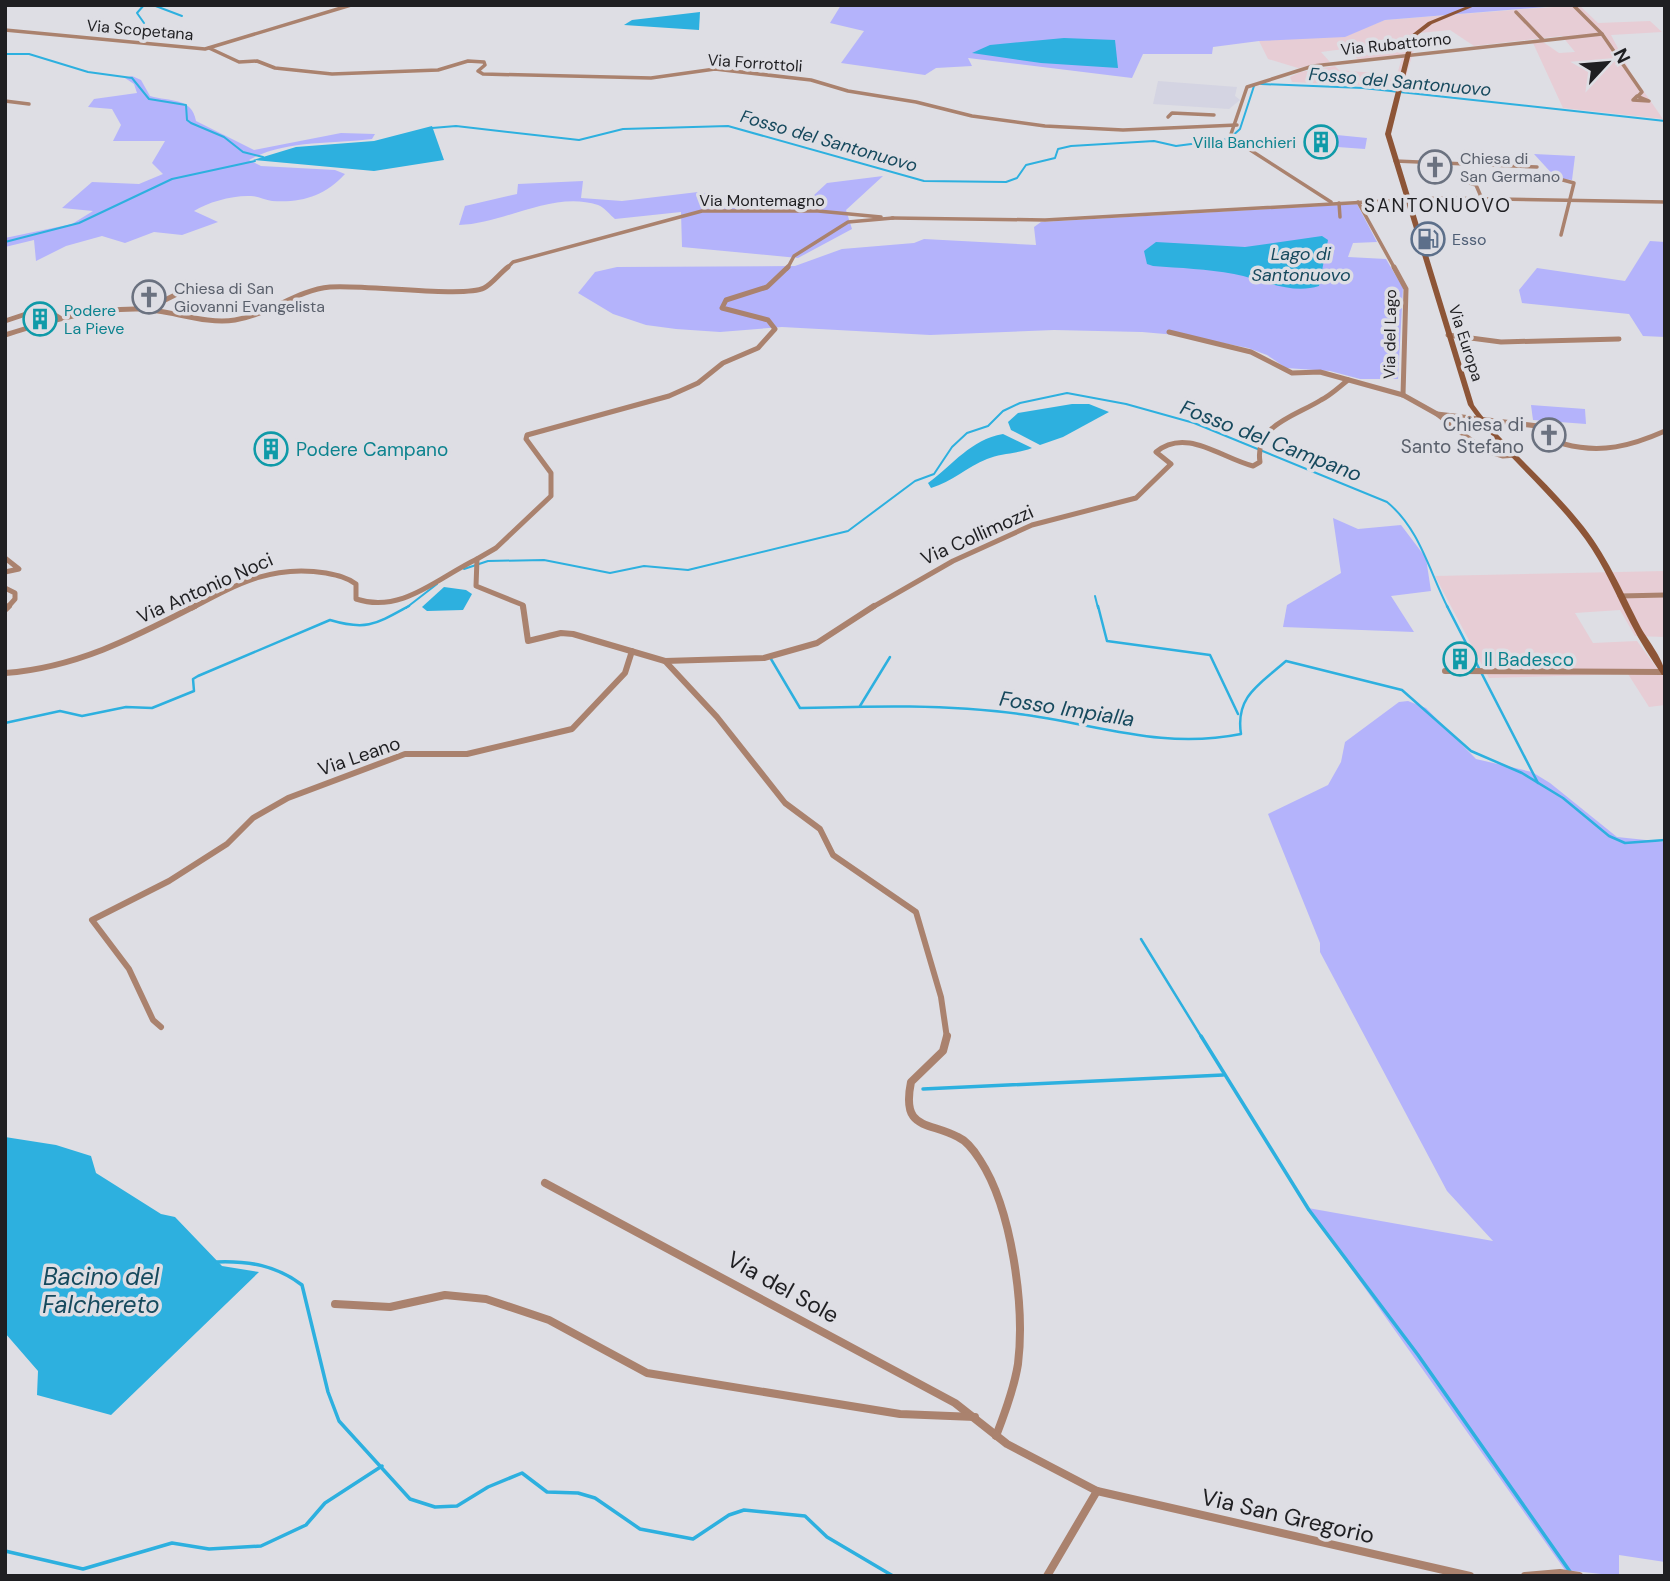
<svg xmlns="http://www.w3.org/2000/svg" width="1670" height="1581" font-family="'DM Sans',sans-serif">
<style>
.built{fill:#d4d4e2}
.industrial{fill:#e7cdd5}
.green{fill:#b4b3fb}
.water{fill:#2db0df}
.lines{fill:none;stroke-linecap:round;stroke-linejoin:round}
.stream-far2{stroke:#2db0df;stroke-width:2}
.stream-far1{stroke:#2db0df;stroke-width:2.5}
.stream{stroke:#2db0df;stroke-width:3.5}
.street-far3{stroke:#aa826e;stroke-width:3.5}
.street-far2{stroke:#aa826e;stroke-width:5}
.street-far1{stroke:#aa826e;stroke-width:6}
.street{stroke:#aa826e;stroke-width:8}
.secondary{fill:#8d5537;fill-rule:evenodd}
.labels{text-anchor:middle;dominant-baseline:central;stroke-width:7;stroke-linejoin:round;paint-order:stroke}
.far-street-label{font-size:16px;fill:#1f1f22;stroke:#dedee4}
.far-culture-label{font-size:16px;fill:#0d838f;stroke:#dedee4;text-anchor:end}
.far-worship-label{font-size:16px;fill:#5b616d;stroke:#dedee4;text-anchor:start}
.far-service-label{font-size:16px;fill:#4e5e75;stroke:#dedee4;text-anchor:start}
.far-water-label{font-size:18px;font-style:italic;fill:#16495d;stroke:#dedee4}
.far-quarter-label{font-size:19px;letter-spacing:2px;fill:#1f1f22;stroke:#dedee4}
.worship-label{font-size:19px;fill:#5b616d;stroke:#dedee4;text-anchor:end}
.culture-label{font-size:19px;fill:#0d838f;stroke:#dedee4;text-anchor:start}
.street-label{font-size:19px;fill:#1f1f22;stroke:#dedee4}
.water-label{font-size:21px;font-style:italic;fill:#16495d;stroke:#dedee4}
.near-street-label{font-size:23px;fill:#1f1f22;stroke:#dedee4}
.near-water-label{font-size:24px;font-style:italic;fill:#16495d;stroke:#dedee4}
</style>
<rect width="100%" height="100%" fill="#dedee4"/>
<!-- built -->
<path class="built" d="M1158,81L1237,87L1235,96L1240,100L1229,109L1153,104Z"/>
<!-- industrial -->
<g class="industrial">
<path d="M1579,5L1598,23L1650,21L1662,32L1611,35L1631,73L1663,119L1563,108L1533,43L1543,42L1559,53L1575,52L1562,36L1474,46L1450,30L1419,33L1404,83L1368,79L1366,86L1292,82L1290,77L1300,72L1335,66L1339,70L1397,75L1402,57L1358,59L1344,49L1321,52L1330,62L1298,68L1268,59L1259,41L1357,31L1385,20Z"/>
<path d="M1665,571V637L1635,636L1620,610L1575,613L1593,643L1637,641L1665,679V705L1649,707L1628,674L1489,678L1435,576Z"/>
</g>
<!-- green -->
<g class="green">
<path d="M841,5H1570L1385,20L1345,37L1259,41L1213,47L1212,54H1143L1132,78L968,58L972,66L936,68L925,75L841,63L864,31L830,23Z"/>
<path d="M132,76L141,80L150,96C170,102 192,97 196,121L254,150L341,133L375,134L372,139C333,144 284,140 249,160L261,166L335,170L345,174C325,196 302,203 272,201C265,200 258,196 251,196C233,195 208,202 194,211L218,222L182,235L154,232L125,243L102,236L66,246L36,261L34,240L5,247V238L72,224L93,211L62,208L92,182L139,184L163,174L152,163L165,141H113L121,125L112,109L88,107L94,99L137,93L134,84L125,78Z"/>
<path d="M1327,134L1367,138L1365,149L1324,146Z"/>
<path d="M1534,154L1575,156L1572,180L1556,178Z"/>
<path d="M883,176L846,210L852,229L798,258L682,247L681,212L615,219C610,215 604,207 598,205C553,190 504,224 459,225L465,206L517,194L518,184L583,181L581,198L622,201L698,192L730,199L750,210L799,209L827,183Z"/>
<path d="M1357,204L1377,242L1353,243L1348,257L1386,259L1403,288L1398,379H1360L1330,371L1286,368L1267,355L1248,348L1188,336L1142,332L1054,330L930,335L782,327L720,332L676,329L646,325L613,314L578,293L595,272L617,267L795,266L842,249L914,243L924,239L1036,245L1034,227L1041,222Z"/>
<path d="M1650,241L1665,242V337L1643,336L1629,314L1522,303L1519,290L1537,268L1625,281Z"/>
<path d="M1531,405L1585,409L1586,424L1533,420Z"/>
<path d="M1333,518L1358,529L1401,525L1426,558L1431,591L1391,596L1414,632L1283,627L1287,605L1341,573Z"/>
<path d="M1408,701L1426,708L1476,759L1532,772L1550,783L1617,837L1665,842V1562L1619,1555V1576L1565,1570L1308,1208L1493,1241L1447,1191L1320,952V943L1268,814L1328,785L1341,762L1345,742L1399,702Z"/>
</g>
<!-- water -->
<g class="water">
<path d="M700,12L699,30L624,25L632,20Z"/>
<path d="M1064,38L1115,40L1118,68L1041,63L972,53L990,45Z"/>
<path d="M432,126L444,160L374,171L253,160L296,147L374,141Z"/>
<path d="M1322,236L1328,240L1319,286C1291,295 1261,279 1234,274C1207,269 1180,268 1153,266L1147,264L1144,251L1156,242L1245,247Z"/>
<path d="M1072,404H1089L1109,412L1063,437L1040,445L1011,430L1008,422L1018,413Z"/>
<path d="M1003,434L1032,448C1017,454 1001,453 987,459C967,467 952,482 931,488L928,483C954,464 970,440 1003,434Z"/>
<path d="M444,587L466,590L472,594L463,610L427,611L422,607Z"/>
<path d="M5,1137L56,1145L91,1156L96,1173L161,1214L175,1217L222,1266L259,1272L111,1415L37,1395L38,1371L5,1333Z"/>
</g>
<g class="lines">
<!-- stream-far2 -->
<g class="stream-far2">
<path d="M144,5L137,13L144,23"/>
<path d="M153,5L182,16"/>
<path d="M5,54H29L88,72L132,78L149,99L186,105L187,120L191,123L224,137L243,152L263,157"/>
<path d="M1261,84L1363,88L1665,121"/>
<path d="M432,128L456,126L579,140L623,129L728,126L924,181L1006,182L1017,178L1026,165L1055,158L1058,149L1071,146L1154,141L1176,146L1229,139L1240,129L1254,86"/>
<path d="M5,242L79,223L172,179L255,161"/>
<path d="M464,569L488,561L544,560L610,573L644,566L688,570L848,531L915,481L934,474L952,447L967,433L988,426L1003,411L1020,403L1067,393L1126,404L1194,423L1387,502C1420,529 1429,571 1448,608"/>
<path d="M1095,596L1098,608"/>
<path d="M406,608L437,584"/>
</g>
<!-- stream-far1 -->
<g class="stream-far1">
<path d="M1098,606L1107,641L1210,655L1238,714"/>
<path d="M1447,606L1538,783"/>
<path d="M771,659L800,708C873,706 947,704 1019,714C1097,724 1161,750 1241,734C1235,696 1260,684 1286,661L1402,690L1471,751L1522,773L1563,798L1609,836L1625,843L1665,840"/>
<path d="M860,706L890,657"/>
<path d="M5,723L60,711L82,716L126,707L152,708L194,691L193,679L198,676L330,620C367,631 376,624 409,606"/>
<path d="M1141,939L1202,1038"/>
</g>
<!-- stream -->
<g class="stream">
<path d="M1201,1036L1309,1210L1418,1355L1571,1573"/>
<path d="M923,1089L1223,1075"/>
<path d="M217,1262C249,1261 276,1265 302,1285L328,1392L339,1421L410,1499L435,1507L457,1506L488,1487L522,1473L547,1492L578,1493L595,1498L640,1529L693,1539L729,1515L744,1510L805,1516L827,1537L893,1576"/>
<path d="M5,1551L83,1569L172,1543L209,1549L261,1546L306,1525L325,1503L382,1466"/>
</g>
<!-- street-far3 -->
<g class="street-far3">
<path d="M1573,5L1602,34L1642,92L1638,96"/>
<path d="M1516,12L1543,40"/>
<path d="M5,30L205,49L351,5"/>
<path d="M209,48L239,62L257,61L275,68L332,74L438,70L468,61L484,62L485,65L478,71L483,74L651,78L715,69L811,80L848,91L916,102L972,116L1045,126L1123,130L1237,125"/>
<path d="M1637,96L1649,101L1633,100Z"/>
<path d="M5,101L29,104"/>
<path d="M1168,117L1172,113L1214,115"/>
<path d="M1395,161L1537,167"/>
<path d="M1548,176L1574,183L1561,235"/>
<path d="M1470,183L1476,185L1482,199"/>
<path d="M1331,202L1230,137L1247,87L1313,66L1602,34"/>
<path d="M1358,202L1395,269"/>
<path d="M1339,203L1340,217"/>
<path d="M892,218L1045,220L1439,198L1665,202"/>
<path d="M506,269L513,262L702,211H818L881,217"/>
<path d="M787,269L794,256L848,222L893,218"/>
</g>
<!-- street-far2 -->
<g class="street-far2">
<path d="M1394,267L1406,289L1403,395"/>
<path d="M143,306L157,304L175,295"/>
<path d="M5,321L44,308L60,318"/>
<path d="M1169,332L1251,352L1292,373L1320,372L1403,395L1437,414L1484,450L1503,456L1516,455"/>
<path d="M5,335C49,321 94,308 140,309C171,310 205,325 235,320C269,315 296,290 330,287C362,284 464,298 484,288C492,284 500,273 508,267"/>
<path d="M1448,335L1501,342L1619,339"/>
<path d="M1437,414L1546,427L1557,431L1564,444C1601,454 1631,446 1665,431"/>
<path d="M5,558L19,569L5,572"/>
<path d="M5,588L15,593V599L7,608"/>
<path d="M1620,596L1665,595"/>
<path d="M192,608C237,584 273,564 326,573C336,575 347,577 356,584V599C402,614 437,578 477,559"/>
<path d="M523,608V605L476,586L477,559L496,548L551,496V473L526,439L527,435L669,396L698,383L723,363L758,348L775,329L768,320L722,308L726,300L767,287L788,267"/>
<path d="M871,608L953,561L1032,525L1136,498L1171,464L1156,452C1186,427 1221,458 1253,466L1260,462C1254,425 1296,416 1321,400C1331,395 1339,387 1348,380"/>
</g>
<!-- street-far1 -->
<g class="street-far1">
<path d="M523,606L528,641L561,633L573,634L665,661L717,717L785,803L820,829L833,855L916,912L941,997L947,1038"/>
<path d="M5,610L9,606"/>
<path d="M665,661L764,658L817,643L874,606"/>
<path d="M1445,671L1664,672"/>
<path d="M5,673C75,668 133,638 195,606"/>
<path d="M161,1027L153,1020L129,969L92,920L169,881L227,844L253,818L288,798L405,754H467L572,729L625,673L632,651"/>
</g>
<!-- street -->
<g class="street">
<path d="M947,1036L943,1051L911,1082C901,1131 928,1121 958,1137C967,1141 975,1152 980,1160C1012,1209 1025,1307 1018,1364C1014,1389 1005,1413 996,1436"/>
<path d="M545,1183L955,1403L1007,1444L1097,1491L1470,1576"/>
<path d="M335,1304L390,1307L445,1295L486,1299L549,1320L647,1373L900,1414L975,1417"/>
<path d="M1047,1576L1097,1491"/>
<path d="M1525,1576L1560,1573L1579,1576"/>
</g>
<!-- secondary -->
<path class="secondary" d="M1470,5H1477L1432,24L1415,37L1391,134L1474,405C1505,448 1546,480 1579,521C1606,553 1622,591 1641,628C1649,642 1665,661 1665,675H1662C1651,658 1640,642 1631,624C1616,595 1604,565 1585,539C1550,491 1502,454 1468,405L1385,134L1410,36L1428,22Z"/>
</g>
<!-- icons -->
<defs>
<symbol id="building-ring" viewBox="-11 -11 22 22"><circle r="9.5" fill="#dedee4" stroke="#0f9aa8" stroke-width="1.5"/><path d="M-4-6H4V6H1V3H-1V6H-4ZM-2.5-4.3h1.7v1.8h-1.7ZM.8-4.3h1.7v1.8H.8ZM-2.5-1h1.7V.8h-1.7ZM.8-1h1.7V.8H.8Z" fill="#0f9aa8"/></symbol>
<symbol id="church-ring" viewBox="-11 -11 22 22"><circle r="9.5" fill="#dedee4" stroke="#6b7280" stroke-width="1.5"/><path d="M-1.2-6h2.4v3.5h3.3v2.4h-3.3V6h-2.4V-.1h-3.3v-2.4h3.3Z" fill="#6b7280"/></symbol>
<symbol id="fuel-ring" viewBox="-11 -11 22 22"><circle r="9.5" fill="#dedee4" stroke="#5c6f8a" stroke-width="1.5"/><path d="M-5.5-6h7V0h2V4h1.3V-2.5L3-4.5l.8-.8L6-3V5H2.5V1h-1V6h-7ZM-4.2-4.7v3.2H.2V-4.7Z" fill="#5c6f8a"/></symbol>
</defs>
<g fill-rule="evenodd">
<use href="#building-ring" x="1302" y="123" width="38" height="38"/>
<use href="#church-ring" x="1416" y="148" width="38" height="38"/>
<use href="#fuel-ring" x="1409" y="220" width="38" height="38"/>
<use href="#church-ring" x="130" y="278" width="38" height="38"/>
<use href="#building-ring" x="21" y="300" width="38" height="38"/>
<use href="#church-ring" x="1530" y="416" width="38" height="38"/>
<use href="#building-ring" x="252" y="430" width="38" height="38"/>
<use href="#building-ring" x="1441" y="640" width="38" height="38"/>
</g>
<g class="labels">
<!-- far-street labels -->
<g class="far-street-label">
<text transform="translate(140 30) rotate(5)">Via Scopetana</text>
<text transform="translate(1396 44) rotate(-6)">Via Rubattorno</text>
<text transform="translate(755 63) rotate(4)">Via Forrottoli</text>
<text x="762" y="200">Via Montemagno</text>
<text transform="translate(1390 334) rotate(-89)">Via del Lago</text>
<text transform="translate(1466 343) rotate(72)">Via Europa</text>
</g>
<!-- far-culture labels -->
<g class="far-culture-label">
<text x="1296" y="142">Villa Banchieri</text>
<text x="64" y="310" text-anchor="start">Podere<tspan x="64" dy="18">La Pieve</tspan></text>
</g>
<!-- far-worship labels -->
<g class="far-worship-label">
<text x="1460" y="158">Chiesa di<tspan x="1460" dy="18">San Germano</tspan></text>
<text x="174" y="288">Chiesa di San<tspan x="174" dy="18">Giovanni Evangelista</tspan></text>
</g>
<!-- far-service labels -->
<g class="far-service-label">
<text x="1452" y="239">Esso</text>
</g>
<!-- far-water labels -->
<g class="far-water-label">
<text transform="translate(1400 82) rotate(5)">Fosso del Santonuovo</text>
<text transform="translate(829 141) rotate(16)">Fosso del Santonuovo</text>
<text x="1301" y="254">Lago di<tspan x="1301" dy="21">Santonuovo</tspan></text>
</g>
<!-- far-quarter labels -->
<g class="far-quarter-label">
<text x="1438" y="205">SANTONUOVO</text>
</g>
<!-- worship labels -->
<g class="worship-label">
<text x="1524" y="424">Chiesa di<tspan x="1524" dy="22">Santo Stefano</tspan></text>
</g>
<!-- culture labels -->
<g class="culture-label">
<text x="296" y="449">Podere Campano</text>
<text x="1484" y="659">Il Badesco</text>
</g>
<!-- street labels -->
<g class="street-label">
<text transform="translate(977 535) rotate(-24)">Via Collimozzi</text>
<text transform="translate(205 588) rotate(-24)">Via Antonio Noci</text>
<text transform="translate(359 756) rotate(-19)">Via Leano</text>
</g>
<!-- water labels -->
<g class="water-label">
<text transform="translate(1271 441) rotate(21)">Fosso del Campano</text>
<text transform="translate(1067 709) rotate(9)">Fosso Impialla</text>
</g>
<!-- near-street labels -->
<g class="near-street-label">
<text transform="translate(783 1287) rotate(29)">Via del Sole</text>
<text transform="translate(1288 1516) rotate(13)">Via San Gregorio</text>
</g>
<!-- near-water labels -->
<g class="near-water-label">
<text x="101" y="1276">Bacino del<tspan x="101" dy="28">Falchereto</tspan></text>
</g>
</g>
<!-- border -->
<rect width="1670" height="1581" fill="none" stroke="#1f1f22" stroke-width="14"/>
<!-- north arrow -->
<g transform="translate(1607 63) rotate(64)" stroke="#dedee4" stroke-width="5" paint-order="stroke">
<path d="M0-5L12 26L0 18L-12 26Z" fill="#1f1f22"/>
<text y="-10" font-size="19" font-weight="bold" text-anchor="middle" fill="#1f1f22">N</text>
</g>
</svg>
